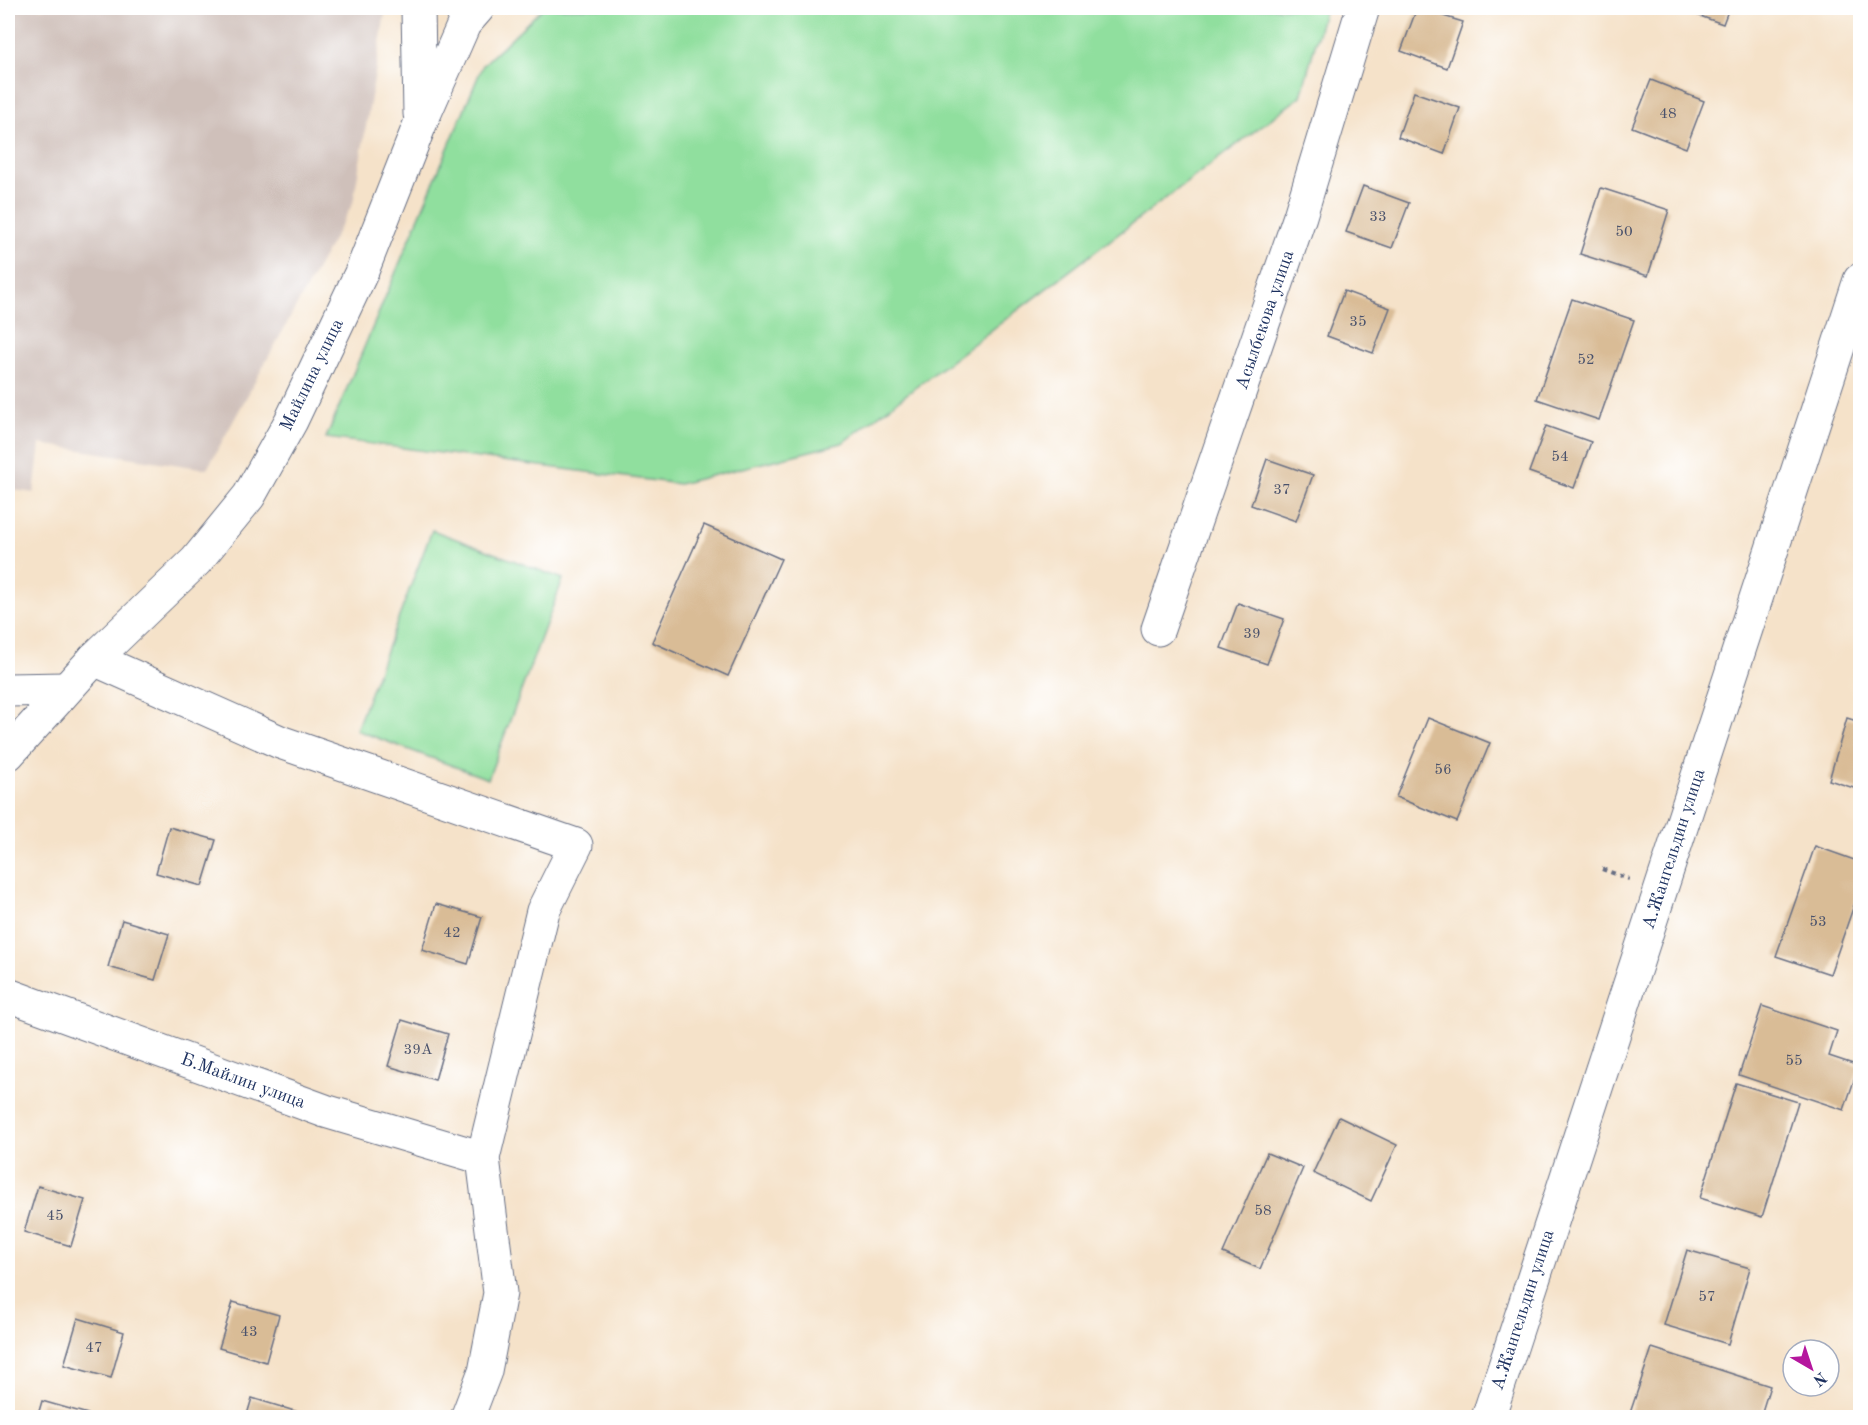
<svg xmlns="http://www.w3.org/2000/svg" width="1868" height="1425" font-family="'Old Standard TT',serif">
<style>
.industrial{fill:#cfc0ba}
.green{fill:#90df9e;stroke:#56877e;stroke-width:1.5}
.building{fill:#d9bc96}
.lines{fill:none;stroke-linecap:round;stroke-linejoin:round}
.minor-casing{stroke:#676e83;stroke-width:35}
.path{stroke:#676e83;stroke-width:4;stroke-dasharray:4.5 4.5;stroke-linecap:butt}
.minor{stroke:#fff;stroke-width:33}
.labels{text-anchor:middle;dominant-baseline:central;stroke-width:4.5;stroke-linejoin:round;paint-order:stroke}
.number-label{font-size:15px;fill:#4a526c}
.street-label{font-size:18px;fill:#1b2f5e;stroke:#fff}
</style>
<rect width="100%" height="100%" fill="#fff"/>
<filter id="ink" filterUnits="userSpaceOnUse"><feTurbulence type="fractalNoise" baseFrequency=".0167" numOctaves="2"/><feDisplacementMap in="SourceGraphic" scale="12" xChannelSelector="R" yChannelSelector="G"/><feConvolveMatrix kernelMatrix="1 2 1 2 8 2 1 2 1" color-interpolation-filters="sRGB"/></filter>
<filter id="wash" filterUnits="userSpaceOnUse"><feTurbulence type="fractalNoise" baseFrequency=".008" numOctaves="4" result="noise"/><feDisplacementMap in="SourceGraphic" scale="24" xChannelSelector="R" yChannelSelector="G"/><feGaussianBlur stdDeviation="1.35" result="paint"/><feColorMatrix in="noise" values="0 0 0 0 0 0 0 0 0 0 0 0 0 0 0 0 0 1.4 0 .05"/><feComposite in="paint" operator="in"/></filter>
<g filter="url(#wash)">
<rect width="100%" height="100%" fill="#f5e2c9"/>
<!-- industrial -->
<path class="industrial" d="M8,8H386L353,203L207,469L40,444L34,493L8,489Z"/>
<!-- green -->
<g class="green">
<path d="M543,8H1325L1301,96L842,443L679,484L326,438L483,65Z"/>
<path d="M432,530L563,579L488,779L356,730Z"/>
</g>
<g id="blocks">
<!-- building -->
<g class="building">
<path d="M1417,8L1463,22L1447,68L1401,51Z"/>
<path d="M1677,8H1729L1723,24Z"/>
<path d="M1651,80L1704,101L1686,148L1632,127Z"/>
<path d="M1414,92L1460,108L1444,154L1398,137Z"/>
<path d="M1363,186L1409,203L1392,248L1346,232Z"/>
<path d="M1601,188L1669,210L1648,276L1580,254Z"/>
<path d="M1344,291L1390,308L1373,353L1327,336Z"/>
<path d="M1572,299L1634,320L1599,420L1537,399Z"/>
<path d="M1546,426L1591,442L1574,488L1529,472Z"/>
<path d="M1267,459L1313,475L1296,521L1251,505Z"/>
<path d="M704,525L781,559L728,676L652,642Z"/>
<path d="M1238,603L1284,619L1267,664L1221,648Z"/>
<path d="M1428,718L1490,743L1457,822L1396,797Z"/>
<path d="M1847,718L1860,722V790L1829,780Z"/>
<path d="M169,827L216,840L202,886L156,873Z"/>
<path d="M1815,846L1860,862V888L1830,974L1776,956Z"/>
<path d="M436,904L482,917L468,964L422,950Z"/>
<path d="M122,920L169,934L155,980L108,967Z"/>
<path d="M1762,1006L1837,1031L1829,1056L1859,1066L1844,1110L1739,1075Z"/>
<path d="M402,1020L448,1034L435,1080L388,1066Z"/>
<path d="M1736,1083L1798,1102L1762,1217L1700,1198Z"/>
<path d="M1339,1117L1397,1145L1371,1201L1313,1173Z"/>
<path d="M1267,1153L1303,1168L1260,1269L1223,1253Z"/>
<path d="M38,1186L85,1200L71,1246L24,1232Z"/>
<path d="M1687,1250L1750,1268L1728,1344L1664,1325Z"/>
<path d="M233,1302L279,1315L266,1362L219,1348Z"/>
<path d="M78,1318L124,1332L111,1378L64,1365Z"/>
<path d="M1652,1348L1770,1386L1760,1418L1629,1416Z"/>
<path d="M252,1398L298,1412L296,1418H246Z"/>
<path d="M42,1401L88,1414L87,1418H37Z"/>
</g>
</g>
</g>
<g filter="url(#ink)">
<use href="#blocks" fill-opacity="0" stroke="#676e83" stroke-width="1.5"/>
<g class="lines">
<defs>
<g id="minor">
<path d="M418,8L420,114"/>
<path d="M1158,629L1300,216L1363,8"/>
<path d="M94,659L280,742L576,845L543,911L483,1158L500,1293L485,1371L467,1418"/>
<path d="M8,690L66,689"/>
<path d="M8,754L94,659L196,561L249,496L291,421L362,271L420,124L464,24L478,8"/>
<path d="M8,995L325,1111L483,1158"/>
<path d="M1488,1418L1860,280"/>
</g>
</defs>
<!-- minor casing -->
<use href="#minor" class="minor-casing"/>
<!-- path -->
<path class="path" d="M1602,869L1629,879"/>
<!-- minor -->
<use href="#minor" class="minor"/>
</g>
</g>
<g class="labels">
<!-- number labels -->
<g class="number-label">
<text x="1668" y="114">48</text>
<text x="1378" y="217">33</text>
<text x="1624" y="232">50</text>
<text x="1358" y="322">35</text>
<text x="1586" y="360">52</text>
<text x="1560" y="457">54</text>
<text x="1282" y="490">37</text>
<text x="1252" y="634">39</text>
<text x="1443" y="770">56</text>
<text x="1818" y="922">53</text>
<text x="452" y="933">42</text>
<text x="418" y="1050">39А</text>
<text x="1794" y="1061">55</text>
<text x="1263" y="1211">58</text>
<text x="55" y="1216">45</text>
<text x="1707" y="1297">57</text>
<text x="249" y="1332">43</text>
<text x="94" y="1348">47</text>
</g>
<!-- street labels -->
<g class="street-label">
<text transform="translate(1265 320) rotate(-71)">Асылбекова улица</text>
<text transform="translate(312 375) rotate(-64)">Майлина улица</text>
<text transform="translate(1674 849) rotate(-72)">А.Жангельдин улица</text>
<text transform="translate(243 1081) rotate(20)">Б.Майлин улица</text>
<text transform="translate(1523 1310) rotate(-72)">А.Жангельдин улица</text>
</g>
</g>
<!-- margin -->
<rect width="1868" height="1425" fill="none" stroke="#fff" stroke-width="30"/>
<!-- north arrow -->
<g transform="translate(1811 1368) rotate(141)"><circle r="28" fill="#ffffff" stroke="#a4acbf" stroke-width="1.5"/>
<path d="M0-4.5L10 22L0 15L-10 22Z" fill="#b5179e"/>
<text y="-9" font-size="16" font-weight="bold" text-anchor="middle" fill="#1b2f5e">N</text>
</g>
</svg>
